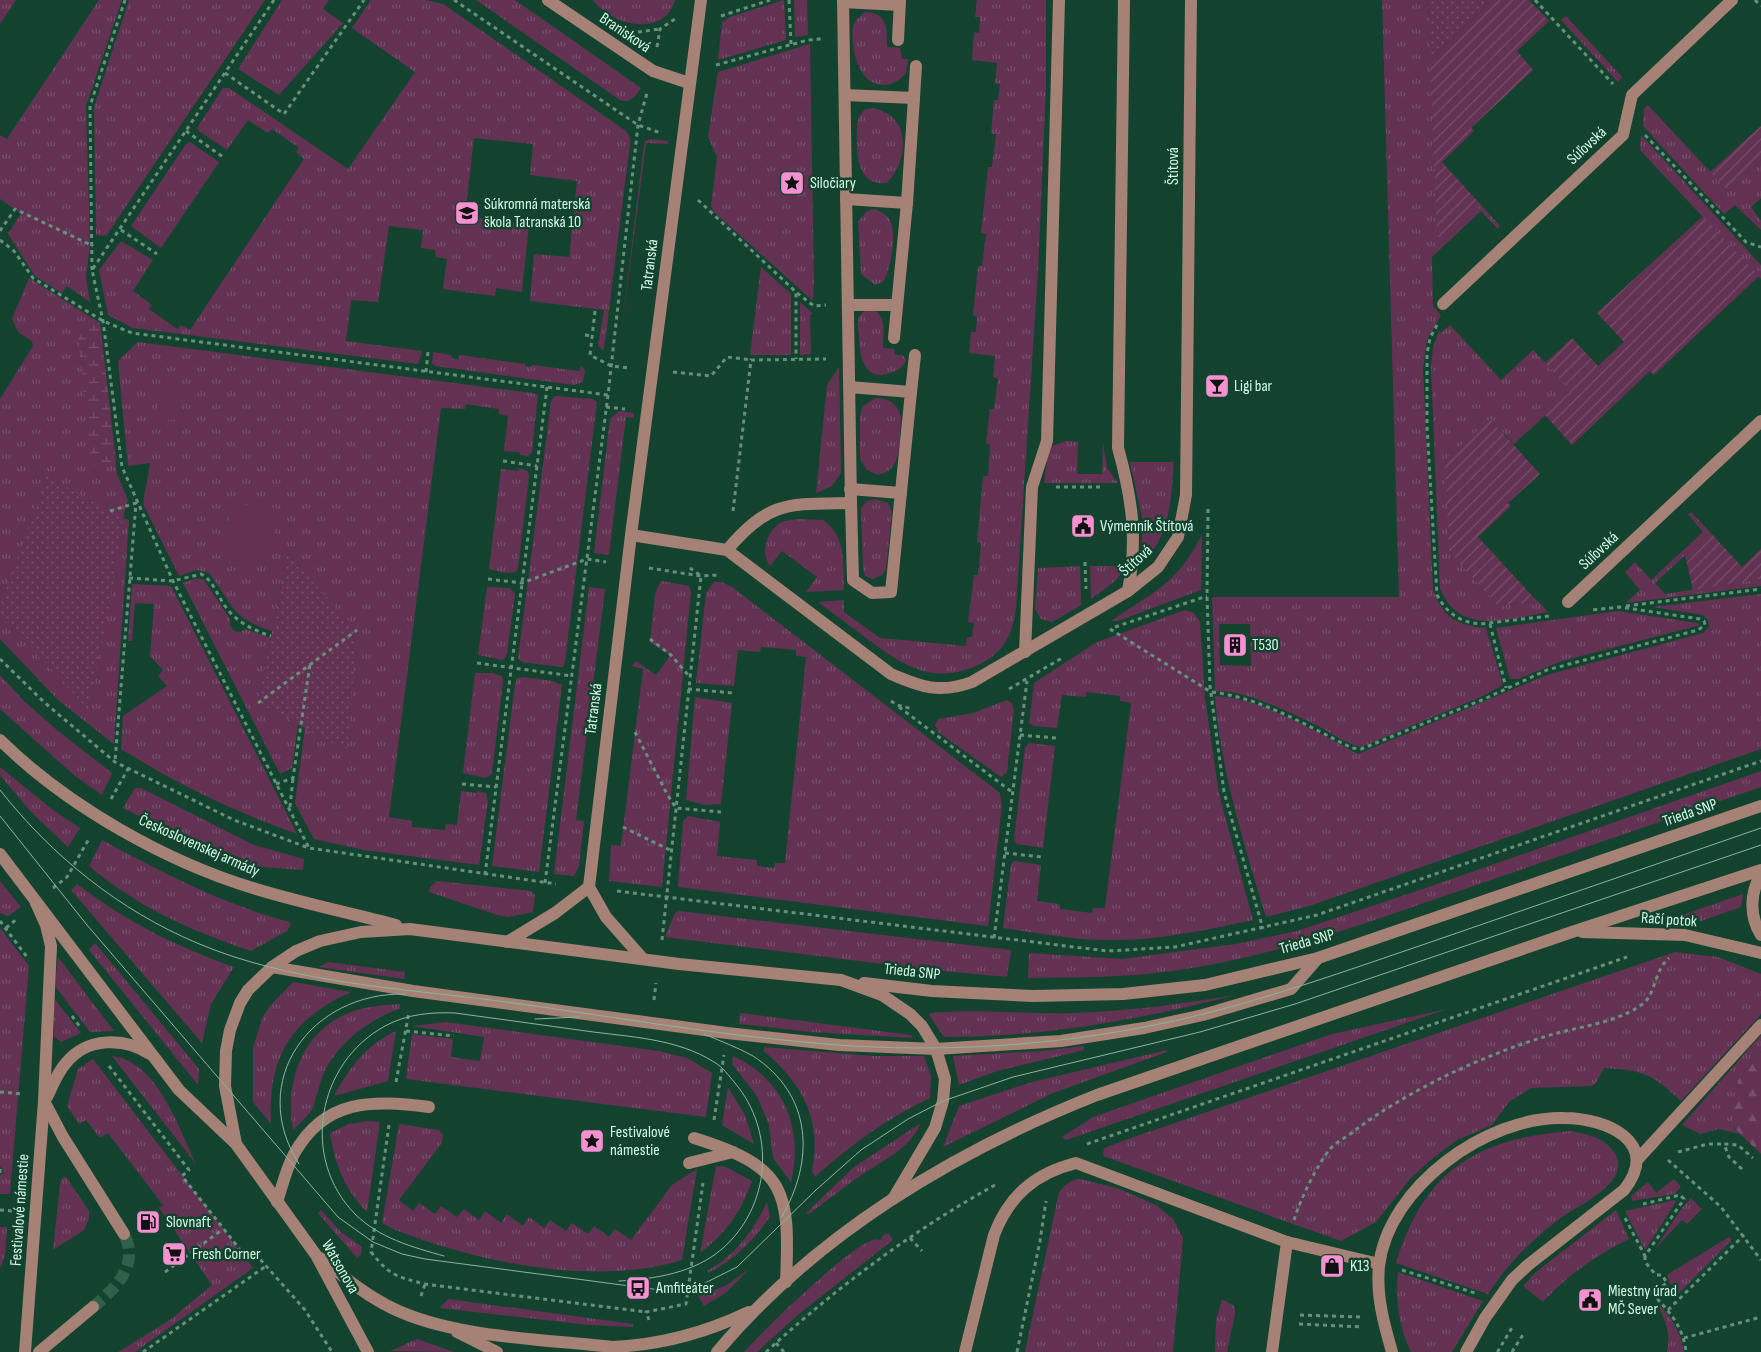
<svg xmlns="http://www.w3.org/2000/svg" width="1761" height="1352" font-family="'Sofia Sans Condensed',sans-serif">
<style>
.grass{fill:url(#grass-tufts);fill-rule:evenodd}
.forest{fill:url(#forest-firs)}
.wetland{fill:url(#wetland-marsh)}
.park{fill:url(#park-dots)}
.garden{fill:url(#garden-furrows)}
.pitch{fill:#633152}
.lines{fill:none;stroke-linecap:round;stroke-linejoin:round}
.minor-tunnel{stroke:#305f4a;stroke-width:12;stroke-dasharray:12 6;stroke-linecap:butt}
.path{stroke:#64917c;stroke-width:3;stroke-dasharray:4 4;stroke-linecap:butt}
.minor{stroke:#a58275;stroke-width:12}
.tram{stroke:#88b59f;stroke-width:1}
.labels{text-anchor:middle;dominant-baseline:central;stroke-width:5;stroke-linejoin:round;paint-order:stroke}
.street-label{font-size:16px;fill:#d1fbe5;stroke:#13432f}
.poi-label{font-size:16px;fill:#d1fbe5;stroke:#13432f;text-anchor:start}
</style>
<defs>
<pattern id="grass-tufts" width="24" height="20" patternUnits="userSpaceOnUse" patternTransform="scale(1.25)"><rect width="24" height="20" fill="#633152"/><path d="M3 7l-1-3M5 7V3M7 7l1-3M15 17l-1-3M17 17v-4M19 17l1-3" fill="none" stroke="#78506b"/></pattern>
<pattern id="forest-firs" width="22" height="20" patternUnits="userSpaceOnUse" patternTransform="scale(1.25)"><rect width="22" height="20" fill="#633152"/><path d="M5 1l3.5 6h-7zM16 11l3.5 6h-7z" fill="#78506b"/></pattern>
<pattern id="wetland-marsh" width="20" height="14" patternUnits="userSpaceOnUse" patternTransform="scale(1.25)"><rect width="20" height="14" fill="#633152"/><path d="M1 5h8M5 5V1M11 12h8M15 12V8" fill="none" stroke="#78506b"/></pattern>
<pattern id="park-dots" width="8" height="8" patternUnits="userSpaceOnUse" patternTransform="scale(1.25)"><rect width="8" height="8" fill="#633152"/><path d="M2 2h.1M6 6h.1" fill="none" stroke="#78506b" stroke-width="1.8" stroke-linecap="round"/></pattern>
<pattern id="garden-furrows" width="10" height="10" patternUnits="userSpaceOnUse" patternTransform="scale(1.25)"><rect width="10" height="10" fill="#633152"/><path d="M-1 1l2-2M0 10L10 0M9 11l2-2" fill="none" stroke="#78506b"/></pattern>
</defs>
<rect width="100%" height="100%" fill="#13432f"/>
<!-- grass -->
<g class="grass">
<path d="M0,0H16L0,24Z"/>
<path d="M99,0H122L86,106L90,246L86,277L90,302L67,286L62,293L35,276L8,234L21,213L0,199V135L7,139Z"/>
<path d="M129,0H265L106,236L96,235L94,107Z"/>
<path d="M282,0H329L323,9L343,23L279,95L238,69Z"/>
<path d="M371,0H426L443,4L626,131L630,138V144L604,349L602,350L598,345L604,310L530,301L534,254L569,257L577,181L530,175L533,144L474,138L465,216L529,224L522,292L496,288L495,296L443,289L447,259L436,257L435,250L421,248L423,230L389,226L378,302L351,300L346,341L422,351L418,364L133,328L108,315L99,270L121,241L153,260L133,291L152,305L149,309L177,329L181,325L190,330L304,159L296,152L299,148L272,129L268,133L248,120L227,150L199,131L197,128L199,125L223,88H229L348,169L415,72L352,28Z"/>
<path d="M476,0H515L641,88C635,96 631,104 620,100Z"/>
<path d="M593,0H675C665,38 611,26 593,0Z"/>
<path d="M784,0L786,40L718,60L722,22L730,17Z"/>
<path d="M794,0H807L808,35L795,37Z"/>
<path d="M977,0H1046V87L1038,272L1016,607C1013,633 1005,651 982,663C936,686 907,668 870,641C853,628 835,615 818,602L844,600V612L880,638L966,646L967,637H972L974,623L968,622L974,575H978L981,543L977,542L983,476H988L990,445L986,443L990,409H994L998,378L993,377L995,356L969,353L971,332H976L977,317L973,315L978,266H982L986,234L981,233L988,167H992L996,134H991L994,100H998L1000,84L995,83L997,63L972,60L974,32L979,33L980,17H975Z"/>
<path d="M1382,0H1428L1433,114L1443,241L1481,205L1500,226L1498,229L1481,211L1432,257L1433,306L1441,315L1427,340L1423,368L1433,590C1443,618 1457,625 1486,628L1503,685L1481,697L1361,747C1344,743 1332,733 1316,725C1286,711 1249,691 1215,691L1212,597H1399ZM1219,624H1250L1251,666L1220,665Z"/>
<path d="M865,12C888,13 887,28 887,47L900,48L902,59H908L906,73C902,78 896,82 890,84C860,92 850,49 853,27C854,21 860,16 865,12Z"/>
<path d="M1566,16L1622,77L1618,82L1561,20Z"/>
<path d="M810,44L814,280L813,301L713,211L711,206L717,157L708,137L718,72Z"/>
<path d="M1648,105L1728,191L1761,160V198L1751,207L1761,221V230L1735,205L1724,214L1643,126L1644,108Z"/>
<path d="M872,108C911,114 910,160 887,183C859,186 857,159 857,139C857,127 856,118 864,110Z"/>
<path d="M1641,135L1761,265V279L1640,150Z"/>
<path d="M651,139L668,141V144L646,143L620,343L644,145L645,141Z"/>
<path d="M190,142L219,162L161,248L131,226L186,144Z"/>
<path d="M875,209C881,212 887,214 890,220C897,234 891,270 883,282L875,285L861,274L858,222L867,211Z"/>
<path d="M761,267L791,294V355H750Z"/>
<path d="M29,278L100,323L117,474L128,500L123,518L129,520L114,744L58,700L0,639V399L33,346L32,341L18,332L12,319Z"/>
<path d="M800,302L813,314L810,315L811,354L800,355Z"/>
<path d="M872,309C888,317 883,333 883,348L894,349V354L904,356L906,360C904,366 899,370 893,372C865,384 859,357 859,336C858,329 856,320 861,314C864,311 868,310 872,309Z"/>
<path d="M1450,325L1501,380L1533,350L1572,391L1514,444L1490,419L1445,461L1498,606L1538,601L1548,612C1509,619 1459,637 1440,588L1431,367L1433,348L1439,331L1441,333Z"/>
<path d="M138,342L532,393L538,395L532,452L528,456L520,455L519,452L504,451L508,416L499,414V409L466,404L465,409L441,408L389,817L412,821V827L445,830L446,824L457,825L461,791L477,793V791L486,793L488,801L479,865L364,850L314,839L295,803L305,728L347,751L287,554L272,631C230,618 233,604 209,573L197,570L179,576L143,504L150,463L128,466L118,361Z"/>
<path d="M433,352L451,355L452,358L458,360L460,355L525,364V366L531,367L532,365L580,371L581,366L585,370L583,382L574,385L435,366L432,363Z"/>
<path d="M839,367L841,473L832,486L816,493L827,385Z"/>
<path d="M554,396L593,399L597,402L565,662L564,666L561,667L522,662L518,658L551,402Z"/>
<path d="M875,398C888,397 899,404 901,418C899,439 904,470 878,475L867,470L860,459V415L863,406Z"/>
<path d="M619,411L634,413V418L626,417L609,555L594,553L610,419Z"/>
<path d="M1066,441L1078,442L1077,474H1102L1103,443L1107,468L1118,483H1044L1049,447Z"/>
<path d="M1130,462H1174C1171,496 1171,540 1140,563L1143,522Z"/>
<path d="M518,468L528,471L529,477L518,568L516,572L505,573L489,569L501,469L518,471Z"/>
<path d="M875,499L888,503L892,512L886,569L882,575L873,579L865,576L863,568L861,509L867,501Z"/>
<path d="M1691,512L1710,532L1655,583L1665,594L1761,579V586L1626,603L1640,590L1625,572L1635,562L1651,580L1703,532L1688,514Z"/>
<path d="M799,519L823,520C847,536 843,565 844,590L806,592L817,577L782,551L770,566C760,553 766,532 780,523C785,520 793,520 799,519Z"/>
<path d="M1202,534L1201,590L1118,621H1111C1153,592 1179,583 1202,534Z"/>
<path d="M1080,566L1081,605L1052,622L1041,619L1035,609L1038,568Z"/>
<path d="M1120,566L1121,574L1115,581L1091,599L1090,566Z"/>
<path d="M196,578L204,580L230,619V626L234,631L240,632L245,629L271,638L258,703L298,724L292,768L280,774L183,583Z"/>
<path d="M661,581L689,586L691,591L662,887L609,881L611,845L621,846L643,669L632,666L636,661L656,675L670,656L650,642L655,594Z"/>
<path d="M714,582H722L732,587L1000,793L1002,806L988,926L678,887L683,822L688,816L720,822L717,856L757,860V866L774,868L775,863H785L806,657L796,656V650L761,647L760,652L738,650L734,686L696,683L706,593Z"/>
<path d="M132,584L171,586L297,834C235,812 177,784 121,749L123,716L167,686L158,676L163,670L150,656L154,604L135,603L132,641H128Z"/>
<path d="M487,587L510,588L515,594L507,654L505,658L502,660L478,655Z"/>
<path d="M589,587L605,589L576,820L584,821L579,866L574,876L554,874Z"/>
<path d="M1761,594V749L1309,906L1266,917C1244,844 1221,772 1215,696C1260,697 1318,733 1358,754L1547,675L1703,633L1709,627L1708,620L1703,615L1653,607Z"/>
<path d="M1185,610L1194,613L1200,621L1205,699L1219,794L1253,920C1206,930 1157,941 1109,940C1074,940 1038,933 1003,928L1011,864L1014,861L1041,865L1037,901L1059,904L1060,909L1092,913L1093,908H1105L1131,703L1120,701V696L1086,692V697L1062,695L1057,728L1034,726L1029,723L1034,683L1097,642Z"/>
<path d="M1618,611L1697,623L1700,625L1562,661L1518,679H1510L1496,628Z"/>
<path d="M475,673H492L502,676L503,681L492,774L486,778L463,773Z"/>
<path d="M0,675L24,701L58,731L112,773L102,795L75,776L0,709Z"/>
<path d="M524,677L552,681L562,685L539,872L492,866L515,684L517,678Z"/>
<path d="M695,697L732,703L721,804L705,805L686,800Z"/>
<path d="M1007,700L1012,703L1014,710L1007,772L1001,777L938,732L935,725L938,719L973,713Z"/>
<path d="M1029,743L1055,746L1043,848L1017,844L1014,840L1025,748Z"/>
<path d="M0,767L53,810L80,828L68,847L31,812L0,775Z"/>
<path d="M1761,771V787L1363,924C1303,943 1242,961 1179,970C1129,978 1078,977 1028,978L1029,953L1122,959L1236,944L1297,931L1417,891Z"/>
<path d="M135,788H141L254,845L304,859L303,870C279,868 253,868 230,860C193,847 158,825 123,808Z"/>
<path d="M102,840C161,872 224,905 290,922L291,924L287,931L251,951C192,931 137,907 89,866Z"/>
<path d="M0,881L21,907L8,916L0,913Z"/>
<path d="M437,881L531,891L535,895L533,912L509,917L497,915L429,892L430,887Z"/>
<path d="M77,884C125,921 177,947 234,967L211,1004L202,1043L71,890Z"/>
<path d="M1743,894L1741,907L1701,921L1678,918L1685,914Z"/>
<path d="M679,911L1011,950L1007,977L932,970L665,937L675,913Z"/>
<path d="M0,928L29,966L10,1194H0V1175L4,1173L0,1166Z"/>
<path d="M95,943L199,1069L198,1085L89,950Z"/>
<path d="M1675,952L1718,957L1761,974V1014L1681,1101C1652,1074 1644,1070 1604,1068L1595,1084L1591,1086L1531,1088L1509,1102L1492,1125L1457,1140L1433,1158L1410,1179L1376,1222L1341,1241L1103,1156L1104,1148L1131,1138Z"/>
<path d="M58,957L114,1031L90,1032L55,986Z"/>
<path d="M328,962L405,972L404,979L319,967Z"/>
<path d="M293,982L351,992C290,1020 268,1057 271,1124L253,1102V1048L263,1016L270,1006Z"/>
<path d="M1235,995C1139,1020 1043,1037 944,1037L929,1015L931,1013C979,1008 1027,1015 1076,1013C1129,1011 1182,1004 1235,995Z"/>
<path d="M54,998L81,1033L61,1042L54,1036Z"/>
<path d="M400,1004L399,1009C368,1020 338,1043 324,1073C319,1084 317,1096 313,1107C310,1115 299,1124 293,1130C284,1081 303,1028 354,1011C369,1006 385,1005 400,1004Z"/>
<path d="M1447,1009L1066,1140L1062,1137L1093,1117L1332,1034Z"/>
<path d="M740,1013L911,1035L913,1038L811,1032L739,1024Z"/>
<path d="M446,1022L659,1051L687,1058L712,1073L706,1117L406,1079L412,1034L453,1039L451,1057L480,1061L484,1037L412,1026Z"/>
<path d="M396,1031L388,1081L334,1096C349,1068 366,1045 396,1031Z"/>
<path d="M1761,1035V1051L1738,1080L1733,1127L1739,1134L1719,1129L1700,1134L1682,1125Z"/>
<path d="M1084,1046V1050L997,1071L959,1085L953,1056L1042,1051Z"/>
<path d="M764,1047L873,1056H924L931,1076L930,1098C888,1118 850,1145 815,1177L812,1171C822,1120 803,1084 764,1051Z"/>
<path d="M1167,1050V1052L1053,1093L943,1147L959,1106L1032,1082Z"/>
<path d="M112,1056C157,1061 179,1128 196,1164Z"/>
<path d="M733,1056C784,1079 804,1129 791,1182L773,1158L769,1125L757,1096L732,1064Z"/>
<path d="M93,1059L253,1268L135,1352H118L170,1320L212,1285L159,1208L163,1205L108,1133L100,1138L86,1120L79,1124L67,1106L78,1069Z"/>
<path d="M728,1087L745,1115L754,1144L722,1125Z"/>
<path d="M368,1121L380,1122L367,1212C344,1189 335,1164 330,1133L349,1124Z"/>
<path d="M921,1123C909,1150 883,1160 860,1176C843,1188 826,1201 809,1214L806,1213L854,1167Z"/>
<path d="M399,1124L439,1130L443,1135L441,1144L399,1200L413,1211L419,1203L435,1214L441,1206L457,1217L464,1209L479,1220L485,1211L501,1223L507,1214L523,1226L529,1217L544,1228L550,1220L566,1231L572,1223L588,1234L594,1226L609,1237L615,1229L631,1240L672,1185L697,1169L682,1260C595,1287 476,1262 393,1229L382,1223Z"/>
<path d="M1570,1131C1587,1134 1603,1137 1614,1152C1634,1181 1579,1205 1562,1217C1555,1222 1548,1228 1541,1234C1520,1252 1503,1271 1488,1294L1396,1263C1425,1170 1475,1139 1570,1131Z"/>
<path d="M716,1166L726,1167L752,1181C741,1212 726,1233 700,1253Z"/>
<path d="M63,1177H66L89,1211V1218L84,1230L53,1250L60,1184Z"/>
<path d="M1080,1179L1117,1188L1156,1205L1173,1219L1183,1238L1173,1352H1025L1059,1192C1066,1184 1070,1180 1080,1179Z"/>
<path d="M1674,1179L1681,1187L1674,1194L1632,1201L1631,1196L1648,1182L1656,1193Z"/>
<path d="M1691,1198L1702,1209L1687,1224L1682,1220L1655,1249L1682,1208Z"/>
<path d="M1675,1200L1676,1202L1645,1250L1625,1211Z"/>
<path d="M767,1202L770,1217C753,1241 734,1260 708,1273L707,1271C736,1255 753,1231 767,1202Z"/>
<path d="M321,1210L341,1232L362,1247L361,1254L357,1258L318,1213Z"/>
<path d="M1616,1210L1629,1239C1596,1255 1568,1275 1543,1302L1523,1286L1536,1272Z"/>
<path d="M0,1227H7L5,1255L0,1268Z"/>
<path d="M888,1233L893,1240L800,1313L757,1352H744C762,1332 852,1243 874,1240C877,1239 879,1240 881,1240L882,1236Z"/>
<path d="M1729,1237L1732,1240L1678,1294L1669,1282L1667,1275Z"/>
<path d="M749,1269L727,1292L704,1306L698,1296L727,1285Z"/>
<path d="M1398,1272L1483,1301L1452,1352H1411C1399,1328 1395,1299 1398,1272Z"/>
<path d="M448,1299L633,1324V1327L590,1325L440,1308Z"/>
<path d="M1222,1299L1234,1306L1235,1314L1227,1352H1215L1216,1320Z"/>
<path d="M1659,1304C1672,1319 1681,1332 1684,1352H1667C1671,1335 1666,1321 1658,1306Z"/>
<path d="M417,1339L454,1352L390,1351Z"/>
</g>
<!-- forest -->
<path class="forest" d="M1761,1051V1154L1733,1127L1732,1117L1738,1080Z"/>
<!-- wetland -->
<path class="wetland" d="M100,323L116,461L92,466L77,327Z"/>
<!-- park -->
<g class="park">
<path d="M1428,0H1494L1430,59Z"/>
<path d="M46,476L123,518L109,612L88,709L0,615V607Z"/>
<path d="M287,554L357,630L347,751L258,703Z"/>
</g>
<!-- garden -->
<g class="garden">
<path d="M1494,0H1529L1549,21L1517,51L1533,70L1471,128L1474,131L1442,162L1481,205L1443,241L1437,235L1430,59Z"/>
<path d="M1761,126V160L1728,191L1710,172Z"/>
<path d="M1703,216L1759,276L1654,375L1650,371L1572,445L1545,415L1571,391L1545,363L1572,338L1598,366L1624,342L1597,313Z"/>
<path d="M1490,419L1540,474L1508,503L1511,506L1478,537L1537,601L1498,606L1449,552L1445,460Z"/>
<path d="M1710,532L1742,567L1761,549V579L1693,590L1685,555Z"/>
</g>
<!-- pitch -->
<g class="pitch">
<path d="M178,386L183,418L159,422L155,388Z"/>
<path d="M231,503L278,509L270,565L224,559Z"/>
</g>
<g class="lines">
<!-- minor-tunnel -->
<path class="minor-tunnel" d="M93,1307C116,1288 140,1265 124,1234"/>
<!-- path -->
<g class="path">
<path d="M274,0L92,270L103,321L122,467L173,581L309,848"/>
<path d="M454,0L638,125L661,133"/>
<path d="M789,0L791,44"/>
<path d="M1535,0L1613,84"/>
<path d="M1755,0L1761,6"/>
<path d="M721,16L770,0"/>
<path d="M638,32L660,29"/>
<path d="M657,47L660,29L675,19"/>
<path d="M716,65L808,40L821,39"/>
<path d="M225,73L284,114L364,0"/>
<path d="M186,131L223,157"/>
<path d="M1645,135L1746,242L1761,247"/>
<path d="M698,200L796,292V359"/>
<path d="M121,230L157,254"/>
<path d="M0,231L15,209L93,246"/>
<path d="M0,240L14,251L33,278L103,321L132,333L608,395"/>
<path d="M92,270L90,106L125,0"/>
<path d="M797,293L814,306L826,305"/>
<path d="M595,311L590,355L611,366L630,368"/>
<path d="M1437,325L1430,338L1427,354V426L1437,595C1447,613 1459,622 1480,624L1549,616"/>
<path d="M585,335L592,336"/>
<path d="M426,372L428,352"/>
<path d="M673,372L711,376L727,357L751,360"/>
<path d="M606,407L625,409"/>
<path d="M503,461L537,466"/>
<path d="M1056,487H1104"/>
<path d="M1208,509L1207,596L1210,686L1224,792L1263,929"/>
<path d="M110,511L136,503L115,761"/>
<path d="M733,511L751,360L826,359"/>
<path d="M1085,562L1086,589"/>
<path d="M649,568L701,576L719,575"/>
<path d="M129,578L173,581L201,574C213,580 217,595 225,606C236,622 253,630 271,636"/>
<path d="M488,579L522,583L587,559L606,562"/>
<path d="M1626,606L1761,589"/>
<path d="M1490,624L1506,688"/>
<path d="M1115,627L1207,596"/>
<path d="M1110,629L1211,692C1263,698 1307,726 1352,748L1361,749L1482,700L1547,670L1698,630L1705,625L1704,621L1700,619L1620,607L1592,610"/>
<path d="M650,639L671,655L689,676"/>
<path d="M0,659L45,703L115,762L234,820L309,848L556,884"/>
<path d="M477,663L572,676"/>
<path d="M688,689L733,693"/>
<path d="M1009,689L1062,658"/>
<path d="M891,701L897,705L913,709"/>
<path d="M258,703L357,630"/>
<path d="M899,707L1012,792"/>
<path d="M635,732L667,794L676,808L721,812"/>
<path d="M1020,735L1056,738"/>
<path d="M276,784L293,778L310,664"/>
<path d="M462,784L496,787"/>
<path d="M111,799L128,769"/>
<path d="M290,807L293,778"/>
<path d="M623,827L672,851"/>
<path d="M1005,853L1042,857"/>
<path d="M485,875L547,387"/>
<path d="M545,883L608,395L638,125L647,93"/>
<path d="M53,888L67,877L90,837"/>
<path d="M617,891L1107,951L1175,947L1317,915L1761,761"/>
<path d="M0,921L27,957"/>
<path d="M6,928L18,918"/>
<path d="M994,938L1027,681"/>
<path d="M662,940L701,576L690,568"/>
<path d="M654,1000L656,983"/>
<path d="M72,1016L80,1027"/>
<path d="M406,1031L454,1036"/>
<path d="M109,1066L189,1170L182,1176L245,1256L252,1250L305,1310L332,1352"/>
<path d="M396,1082L409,1012"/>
<path d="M0,1092L22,1094"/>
<path d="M714,1120L724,1055"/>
<path d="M389,1125L371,1252C389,1275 397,1277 425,1284L646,1312"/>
<path d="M1087,1144L1627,957"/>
<path d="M1678,1152L1708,1144H1724"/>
<path d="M1668,1160L1721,1207L1761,1260"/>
<path d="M0,1169V1173"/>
<path d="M1742,1169L1729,1157L1724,1144L1738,1145L1753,1158"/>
<path d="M0,1210L13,1211"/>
<path d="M1625,1218L1645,1256L1684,1199L1680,1195L1643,1204"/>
<path d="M1294,1220C1300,1200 1317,1165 1330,1149C1336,1142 1347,1137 1354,1131C1407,1091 1483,1055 1547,1036C1579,1026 1616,1024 1644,1003C1655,994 1655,969 1669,958"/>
<path d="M910,1238L922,1251"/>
<path d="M1645,1256V1262L1656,1275H1662L1667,1283L1652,1293C1669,1312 1683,1325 1686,1352"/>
<path d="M1402,1270L1475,1293"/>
<path d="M165,1272L223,1229"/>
<path d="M421,1296L425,1284"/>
<path d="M1668,1310L1744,1235"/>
<path d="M1300,1315L1361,1317"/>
<path d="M649,1320L646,1312L686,1304L703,1183"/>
<path d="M1299,1324L1363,1327"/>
<path d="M1684,1338L1761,1317"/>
<path d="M776,1343L784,1352"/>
<path d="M143,1352L266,1266"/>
<path d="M766,1352C836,1288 912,1231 995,1185"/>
<path d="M1017,1352L1040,1241L1046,1201"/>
<path d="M1499,1352L1498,1351L1513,1326"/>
<path d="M1512,1352L1524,1333"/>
</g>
<!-- minor -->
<g class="minor">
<path d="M548,0L653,71L689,83"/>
<path d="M843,0L851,503L853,580L872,593L891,592L911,392L849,387"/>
<path d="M1124,0L1118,448C1132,498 1138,540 1128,591"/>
<path d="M843,2L899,5"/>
<path d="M898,40L900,0"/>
<path d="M845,95L914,98L907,203L894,338"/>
<path d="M914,98L916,66"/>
<path d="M846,199L907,203"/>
<path d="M1443,304L1623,135L1632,95L1732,0"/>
<path d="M848,305H896"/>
<path d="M911,392L915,355"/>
<path d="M850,489L901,493"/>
<path d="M631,535L727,550L891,674C921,687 940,694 972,682L1128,591L1158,567L1178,537L1186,495L1191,0"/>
<path d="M727,550C769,500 789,504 851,503"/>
<path d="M1568,602L1761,421"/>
<path d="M1025,652L1032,487L1047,441L1059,0"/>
<path d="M0,740C67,806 166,862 256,889C302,903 350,913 396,925"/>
<path d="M0,854L179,1090L236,1144"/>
<path d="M1761,874C1750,893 1749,916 1761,935"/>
<path d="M1582,932L1685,935L1761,953"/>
<path d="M507,942L555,913L589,887"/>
<path d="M643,959L606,917L589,887L631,535L701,0"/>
<path d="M272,967L413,991L727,1033L839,1045L936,1049L1061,1041L1144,1028L1203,1015L1291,989L1318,958"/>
<path d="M864,983L932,991L1033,996L1123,994L1205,985L1318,958L1761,806"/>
<path d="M47,1097C53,1085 57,1073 66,1063C87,1037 124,1037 150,1054"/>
<path d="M44,1101L63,1137L124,1234"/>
<path d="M694,1138C787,1167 790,1191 786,1282"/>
<path d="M1638,1159L1761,1025"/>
<path d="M689,1163L733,1152"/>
<path d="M277,1202C282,1187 286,1169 294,1154C325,1098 373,1100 429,1107"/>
<path d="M320,1258C343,1276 365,1295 392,1308C453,1338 544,1339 612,1347C661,1345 705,1333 749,1312"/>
<path d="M457,1332L497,1352"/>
<path d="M25,1352L44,1101L51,946L46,925L36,903"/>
<path d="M39,1352L93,1307"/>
<path d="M368,1352L316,1255L236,1144L225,1086L226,1051L230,1030L240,1003L248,990L272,967L296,951L320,941L361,932L410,929L679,964L841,980L882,995L910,1014L922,1026L936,1049L945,1079L943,1101L935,1128L893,1199"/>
<path d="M717,1352C816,1234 955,1151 1097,1095L1572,932L1761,870"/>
<path d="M965,1352L994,1235C1009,1195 1036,1173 1076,1163L1287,1242L1379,1264"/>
<path d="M1272,1352L1287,1242"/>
<path d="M1392,1352C1384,1324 1376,1296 1379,1266C1388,1187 1487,1116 1564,1118C1606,1118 1662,1142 1624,1190L1528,1265L1512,1280L1485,1318L1466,1352"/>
</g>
<!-- tram -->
<g class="tram">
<path d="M0,790C53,857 119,910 197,943C291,983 399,988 499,1001C604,1015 708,1034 814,1043C922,1053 1032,1048 1139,1028C1237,1010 1331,976 1425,944C1537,905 1649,867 1761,828"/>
<path d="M0,816L87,925L338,1217L373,1242L402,1254L425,1259L668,1291L699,1286L737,1267L816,1190L861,1150L908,1119L943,1101L1013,1077L1200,1032L1295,1004L1761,845"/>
<path d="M535,1019L580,1017"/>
<path d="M704,1034C720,1041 737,1047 753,1056C813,1095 815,1161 781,1218"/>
<path d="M299,1164C246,1081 311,992 405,994"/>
<path d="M444,1256C412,1247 379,1238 355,1214C300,1158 317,1063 385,1026C407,1014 431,1012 455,1013C499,1019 543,1025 586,1031C629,1037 676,1038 714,1062C723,1067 728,1075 735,1083C776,1132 771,1206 722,1249C694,1273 655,1279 619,1281"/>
</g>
</g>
<!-- icons -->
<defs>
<symbol id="sight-square" viewBox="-11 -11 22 22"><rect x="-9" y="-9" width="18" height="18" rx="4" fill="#f590d1" stroke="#13432f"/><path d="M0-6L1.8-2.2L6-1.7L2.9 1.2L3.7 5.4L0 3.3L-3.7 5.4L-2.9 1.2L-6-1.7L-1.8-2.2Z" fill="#111"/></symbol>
<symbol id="school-square" viewBox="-11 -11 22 22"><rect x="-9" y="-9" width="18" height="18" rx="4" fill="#f590d1" stroke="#13432f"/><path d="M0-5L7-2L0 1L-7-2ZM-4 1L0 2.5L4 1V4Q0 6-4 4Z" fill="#111"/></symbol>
<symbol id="bar-square" viewBox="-11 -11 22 22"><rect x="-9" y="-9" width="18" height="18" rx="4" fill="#f590d1" stroke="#13432f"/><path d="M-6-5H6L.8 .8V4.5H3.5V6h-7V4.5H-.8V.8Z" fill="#111"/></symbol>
<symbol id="civic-square" viewBox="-11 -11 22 22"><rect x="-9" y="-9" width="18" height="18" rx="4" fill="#f590d1" stroke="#13432f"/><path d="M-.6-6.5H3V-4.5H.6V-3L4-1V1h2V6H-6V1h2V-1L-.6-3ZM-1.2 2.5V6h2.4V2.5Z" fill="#111"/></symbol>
<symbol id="building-square" viewBox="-11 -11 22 22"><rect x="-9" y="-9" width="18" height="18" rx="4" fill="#f590d1" stroke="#13432f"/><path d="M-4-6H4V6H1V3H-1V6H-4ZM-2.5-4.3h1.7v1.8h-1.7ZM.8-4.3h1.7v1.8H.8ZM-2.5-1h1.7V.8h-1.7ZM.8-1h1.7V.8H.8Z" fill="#111"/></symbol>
<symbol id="fuel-square" viewBox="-11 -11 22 22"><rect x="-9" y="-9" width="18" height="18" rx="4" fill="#f590d1" stroke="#13432f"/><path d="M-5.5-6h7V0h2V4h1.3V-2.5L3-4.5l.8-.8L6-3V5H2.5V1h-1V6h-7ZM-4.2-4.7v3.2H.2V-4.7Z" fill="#111"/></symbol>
<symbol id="supermarket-square" viewBox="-11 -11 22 22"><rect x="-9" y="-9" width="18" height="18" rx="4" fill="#f590d1" stroke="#13432f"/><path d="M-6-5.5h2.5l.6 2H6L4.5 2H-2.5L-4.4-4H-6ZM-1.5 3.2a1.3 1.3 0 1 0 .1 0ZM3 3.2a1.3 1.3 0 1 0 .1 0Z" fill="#111"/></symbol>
<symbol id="shop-square" viewBox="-11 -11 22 22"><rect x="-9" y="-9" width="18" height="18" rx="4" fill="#f590d1" stroke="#13432f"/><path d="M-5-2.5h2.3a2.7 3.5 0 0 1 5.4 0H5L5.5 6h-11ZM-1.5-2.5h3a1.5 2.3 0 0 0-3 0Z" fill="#111"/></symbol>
<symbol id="bus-square" viewBox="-11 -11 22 22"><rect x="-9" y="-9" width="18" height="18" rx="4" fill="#f590d1" stroke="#13432f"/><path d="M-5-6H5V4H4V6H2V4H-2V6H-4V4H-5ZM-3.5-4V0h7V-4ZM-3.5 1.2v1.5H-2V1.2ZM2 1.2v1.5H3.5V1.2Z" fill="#111"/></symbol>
</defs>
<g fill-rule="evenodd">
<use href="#sight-square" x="778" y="169" width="28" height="28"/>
<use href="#school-square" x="453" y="199" width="28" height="28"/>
<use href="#bar-square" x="1203" y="372" width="28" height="28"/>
<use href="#civic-square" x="1069" y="512" width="28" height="28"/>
<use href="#building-square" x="1221" y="631" width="28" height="28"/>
<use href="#sight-square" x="578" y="1127" width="28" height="28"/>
<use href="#fuel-square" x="134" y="1208" width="28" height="28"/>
<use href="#supermarket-square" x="160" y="1240" width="28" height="28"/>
<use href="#shop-square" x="1318" y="1252" width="28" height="28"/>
<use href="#bus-square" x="624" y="1274" width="28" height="28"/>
<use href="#civic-square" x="1576" y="1286" width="28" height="28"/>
</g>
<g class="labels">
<!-- street labels -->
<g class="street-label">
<text transform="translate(625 33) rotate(34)">Branisková</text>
<text transform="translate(1587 146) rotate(-43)">Súľovská</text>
<text transform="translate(1173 166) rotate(-90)">Štítová</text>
<text transform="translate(650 265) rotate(-83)">Tatranská</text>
<text transform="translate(1599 551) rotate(-43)">Súľovská</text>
<text transform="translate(1136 561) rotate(-42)">Štítová</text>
<text transform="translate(594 709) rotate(-83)">Tatranská</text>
<text transform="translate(1690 813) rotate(-19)">Trieda SNP</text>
<text transform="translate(199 846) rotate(24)">Československej armády</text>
<text transform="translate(1669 920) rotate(4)">Račí potok</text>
<text transform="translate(1307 942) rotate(-16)">Trieda SNP</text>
<text transform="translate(912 972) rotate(6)">Trieda SNP</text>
<text transform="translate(20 1210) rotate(-86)">Festivalové námestie</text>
<text transform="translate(340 1267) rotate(60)">Watsonova</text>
</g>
<!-- poi labels -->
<g class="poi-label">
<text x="810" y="183">Siločiary</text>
<text x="484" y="204">Súkromná materská<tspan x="484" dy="18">škola Tatranská 10</tspan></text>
<text x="1234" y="386">Ligi bar</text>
<text x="1100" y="526">Výmenník Štítová</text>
<text x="1252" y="645">T530</text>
<text x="610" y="1132">Festivalové<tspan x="610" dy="18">námestie</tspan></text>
<text x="166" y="1222">Slovnaft</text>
<text x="192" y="1254">Fresh Corner</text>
<text x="1350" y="1266">K13</text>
<text x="656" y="1288">Amfiteáter</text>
<text x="1608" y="1291">Miestny úrad<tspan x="1608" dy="18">MČ Sever</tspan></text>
</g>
</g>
</svg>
